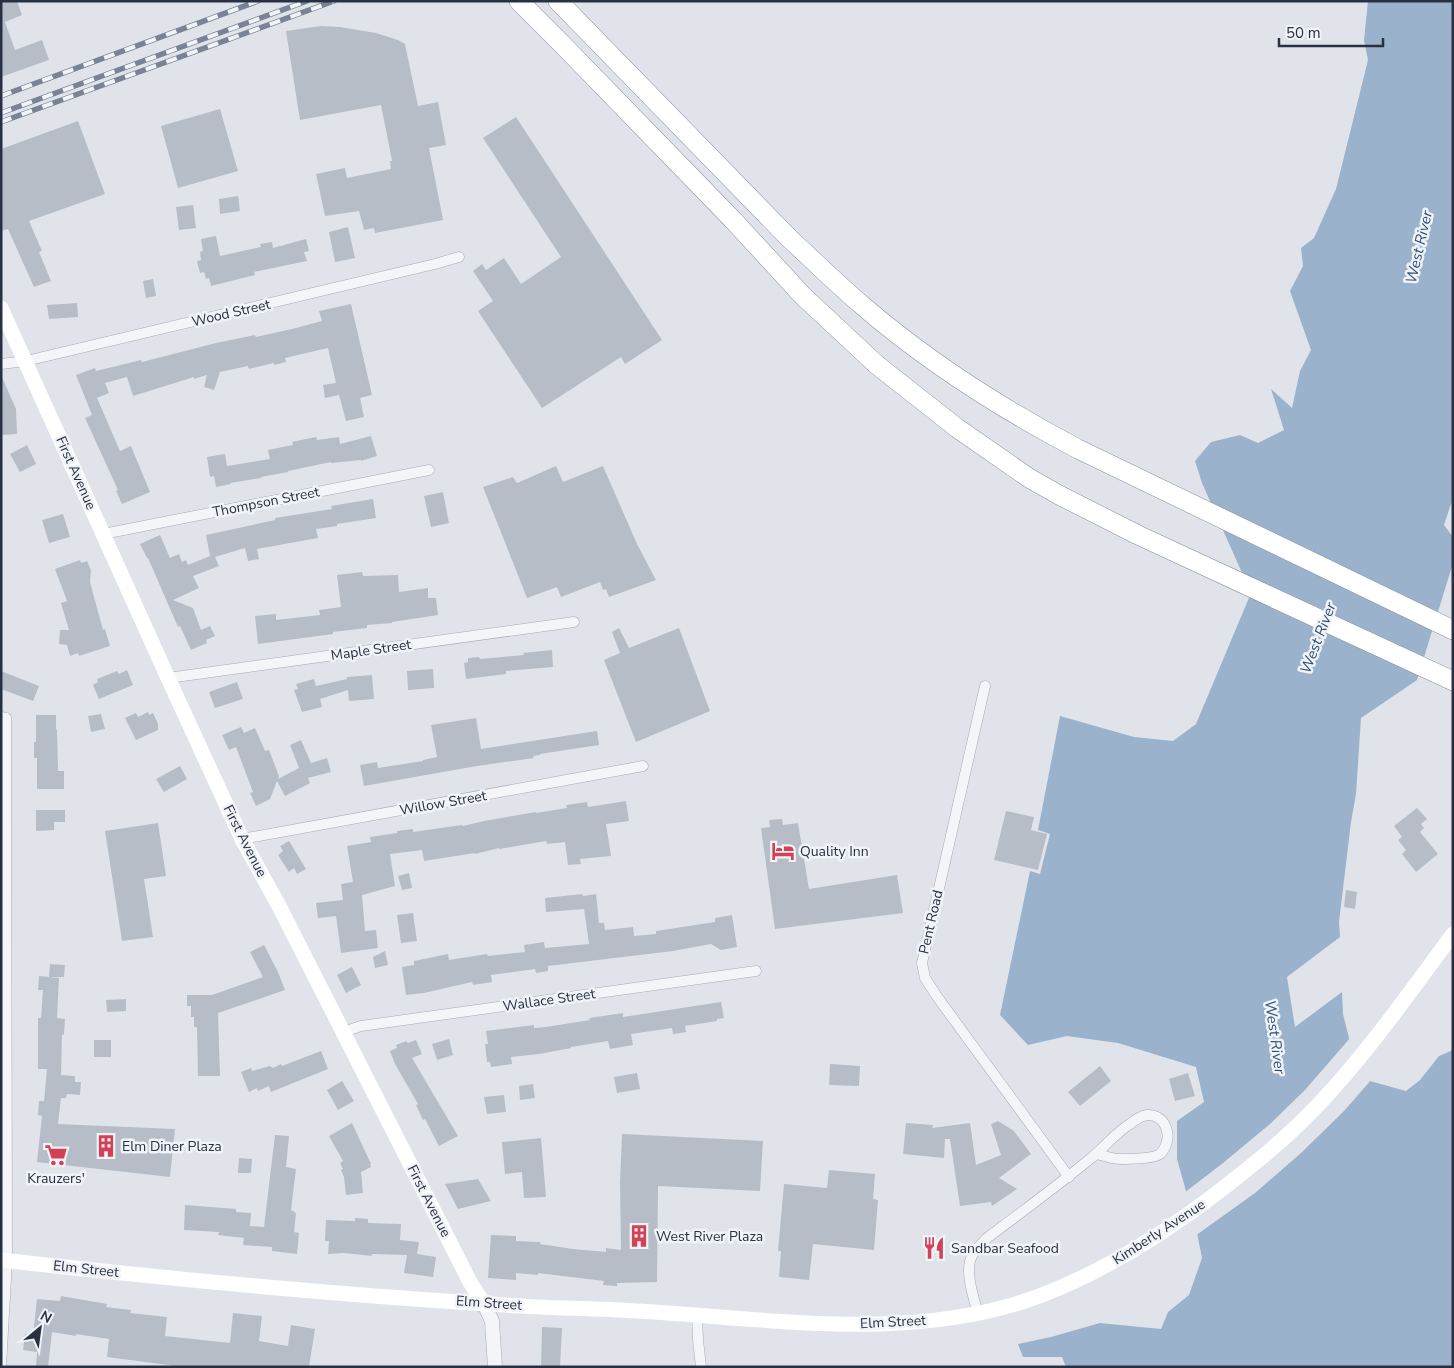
<svg xmlns="http://www.w3.org/2000/svg" width="1454" height="1368" font-family="'Nunito Sans',sans-serif">
<style>
.water{fill:#9ab2cb}
.pier{fill:#e0e4ea}
.building{fill:#b7bdc7}
.lines{fill:none;stroke-linecap:round;stroke-linejoin:round}
.minor-casing{stroke:#a5abb4;stroke-width:11}
.tertiary-casing{stroke:#a5abb4;stroke-width:15}
.motorway-casing{stroke:#8791a1;stroke-width:20}
.minor{stroke:#f3f5f8;stroke-width:10}
.tertiary{stroke:#f3f5f8;stroke-width:14}
.secondary{stroke:#fff;stroke-width:15}
.motorway{stroke:#fff;stroke-width:19}
.rail-casing{stroke:#798394;stroke-width:5.5}
.rail{stroke:#f0f3f7;stroke-width:4;stroke-dasharray:11;stroke-linecap:butt}
.labels{text-anchor:middle;dominant-baseline:central;stroke-width:5;stroke-linejoin:round;paint-order:stroke}
.street-label{font-size:14px;fill:#283142;stroke:#f0f3f7}
.poi-label{font-size:14px;fill:#283142;stroke:#f0f3f7;text-anchor:start}
.water-label{font-size:15px;font-style:italic;fill:#315077;stroke:#f0f3f7}
</style>
<rect width="100%" height="100%" fill="#e0e4ea"/>
<!-- water -->
<path class="water" d="M1368,1H1453V498L1444,525L1453,537V563L1417,680L1361,718L1356,794L1351,822L1339,922L1340,937L1287,977L1295,1027L1342,992L1343,1014L1359,1078L1406,1091L1420,1080L1439,1056L1453,1050V1367H1066L1062,1357H1023L1018,1344L1051,1337L1100,1323L1161,1329L1168,1312L1189,1295L1202,1258L1195,1223L1177,1159V1121L1204,1102L1196,1067L1118,1043L1067,1036L1028,1045L1000,1015L1030,871L1040,874L1050,834L1038,830L1060,716L1134,737L1173,741L1196,724L1251,593L1202,483L1195,461L1211,442L1240,435L1258,443L1284,430L1271,389L1292,408L1300,371L1311,350L1290,291L1303,266L1301,248L1314,238L1336,189L1368,60L1364,40Z"/>
<!-- pier -->
<path class="pier" d="M1351,1037L1361,1076L1372,1079L1344,1111L1301,1153L1255,1193L1195,1236L1184,1193L1223,1163L1270,1124L1305,1090Z"/>
<!-- building -->
<g class="building">
<path d="M1,1H17L22,15L5,22L15,50L42,40L49,60L1,77Z"/>
<path d="M321,26L340,27L376,33L398,40L405,44L418,106L438,102L446,145L429,148L443,220L375,233L374,228L364,230L359,211L325,216L316,174L345,168L347,178L391,169L390,161H392L381,105L300,120L286,31Z"/>
<path d="M220,109L238,171L178,188L161,126Z"/>
<path d="M516,117L662,340L625,364L621,357L542,408L478,311L493,301L473,271L482,264L486,270L504,258L521,284L561,257L483,138Z"/>
<path d="M78,121L105,194L29,221L42,251L39,252L51,281L34,287L8,229L1,231V149Z"/>
<path d="M238,196L240,211L220,214L219,199Z"/>
<path d="M193,205L196,228L179,230L176,207Z"/>
<path d="M348,227L355,258L335,262L329,232Z"/>
<path d="M216,236L220,256L261,247L260,244L272,242L273,248L306,239L309,251L304,252L307,261L254,272L255,275L211,286L209,278L206,279L204,272L200,273L197,261L201,260L200,252L203,251L201,239Z"/>
<path d="M153,279L156,296L146,298L143,281Z"/>
<path d="M77,303L78,317L49,319L47,305Z"/>
<path d="M351,304L372,395L360,398L364,417L346,421L339,395L325,398L323,385L336,383L328,348L285,358L286,362L274,365V363L249,369L248,366L220,372L214,390L204,387L207,375L194,379V377L133,396L127,377L105,383L109,393L97,398L120,451L131,446L150,492L122,504L116,491L118,490L85,418L92,415L76,375L95,368L96,371L141,360L142,362L216,343L255,335L256,337L292,329L322,321L319,311Z"/>
<path d="M1,375L16,409L17,434L1,435Z"/>
<path d="M371,436L377,456L361,461V460L331,463V462L288,471V472L261,477V478L230,483L231,484L216,487L214,476L210,477L207,457L225,454L227,466L270,459L268,450L293,445L292,442L316,437L317,440L339,437L340,444Z"/>
<path d="M27,445L36,464L20,472L10,454Z"/>
<path d="M556,466L563,482L603,466L637,544L656,580L609,597L606,589L603,590L600,582L561,597L557,587L527,598L483,487L513,477L517,483Z"/>
<path d="M443,492L449,523L431,527L424,496Z"/>
<path d="M373,499L376,518L337,524V526L316,529L318,538L257,549L259,559L248,561L245,548L215,557L219,566L193,576L199,588L173,600L193,608L201,630L210,626L215,636L206,640L207,643L191,650L180,626L178,627L148,558H147L140,544L160,535L170,558L179,554L182,562L186,560L188,565L210,556L206,535L275,520V518L332,509L331,506Z"/>
<path d="M63,514L70,537L49,543L42,520Z"/>
<path d="M80,560L81,563L87,561L91,570L90,582L103,630L105,629L110,646L79,656L78,653L70,656L67,645L59,644L60,630H69L61,603L67,601L55,569Z"/>
<path d="M362,572L363,576L398,575L399,592L428,588V598H436L438,615L392,622V623L367,625V628L333,632V634L258,644L255,616L276,614V620L320,615L319,610L341,607L337,575Z"/>
<path d="M619,628L629,648L679,628L710,711L636,742L604,660L620,653L612,632Z"/>
<path d="M552,650L553,667L506,671V674L466,679L464,663L468,662V658L479,657L480,659L524,655L523,653Z"/>
<path d="M433,669L434,688L408,690L407,671Z"/>
<path d="M127,670L133,685L99,699L93,685L98,682L97,679L117,671L119,674Z"/>
<path d="M1,671L39,686L33,701L1,689Z"/>
<path d="M372,675L374,699L349,701L348,690L320,699L322,707L302,712L294,690L298,689L296,684L314,679L316,686L347,679V677Z"/>
<path d="M237,682L243,699L215,708L209,692Z"/>
<path d="M148,712L149,715L153,713L158,724V730L136,740L125,718L136,713L138,717Z"/>
<path d="M101,714L105,729L91,732L88,716Z"/>
<path d="M36,715H56V730L57,729L58,771H64V789H37V758H34V742H36Z"/>
<path d="M476,718L481,749L597,731L599,745L540,754V755L533,756L534,758L477,766L364,786L360,765L377,762L378,768L423,761V760L437,757L431,725Z"/>
<path d="M241,727L244,733L255,728L265,751L269,750L279,776L278,779L299,768L290,745L301,740L311,763L327,758L331,772L308,778L310,783L285,796L277,781L270,799L256,806L250,793L253,792L236,747L229,750L222,735Z"/>
<path d="M180,766L187,779L164,792L156,779Z"/>
<path d="M626,801L629,821L606,824L611,856L580,859L581,864L568,865L565,842L547,844L546,841L499,849V848L475,854V853L424,861L422,850L390,854L395,886L362,895L365,931L376,930L378,948L341,953L336,916L318,918L316,903L343,900L341,884L353,882L347,846L371,842L370,837L397,833V831L413,829V832L462,825L463,826L484,821L536,812V813L567,808L566,805L587,802L588,807Z"/>
<path d="M1417,808L1427,819L1421,824L1424,828L1420,832L1438,854L1416,872L1402,854L1406,850L1398,840L1402,837L1394,826Z"/>
<path d="M36,810H65V822H54V830L36,831Z"/>
<path d="M1006,811L1034,817L1031,830L1047,834L1038,870L994,860Z"/>
<path d="M782,819L783,825L798,823L809,889L897,875L903,913L775,929L761,828L770,827L769,820Z"/>
<path d="M158,823L166,876L144,879L153,937L122,941L105,831Z"/>
<path d="M289,841L306,869L297,874L294,868L289,872L278,855L283,851L280,846Z"/>
<path d="M409,873L412,888L402,890L398,876Z"/>
<path d="M1346,890L1357,892L1355,909L1344,907Z"/>
<path d="M582,894L583,896L596,894L599,923H604L605,930L633,927L634,936L656,934V931L715,922V918L732,915L737,947L721,950L711,944L673,951L548,966V971L536,973L535,969L491,975L492,982L473,985L472,982L424,993L406,995L402,967L414,965V961L448,954L449,960L487,954L488,956L525,952L524,945L544,942L545,948L589,944L584,909L546,912L545,898Z"/>
<path d="M413,913L417,941L401,943L397,915Z"/>
<path d="M264,945L278,972L285,990L218,1013L220,1076H198L197,1027H194V1017H191V1006H187V995H212L263,977L250,952Z"/>
<path d="M385,951L388,965L375,968L373,957Z"/>
<path d="M50,964L65,965L64,977H49Z"/>
<path d="M352,967L361,985L346,993L337,975Z"/>
<path d="M39,976L59,978L57,1018L65,1019L64,1035L62,1034L61,1075L75,1076V1082H81L80,1095L67,1094L66,1098H61L58,1124L175,1129L170,1177L37,1162L42,1116L38,1115L39,1101H44L47,1069H38V1018H41L43,990H38Z"/>
<path d="M126,999V1011L107,1012L106,1000Z"/>
<path d="M721,1002L724,1018L717,1019V1021L685,1026L686,1032L673,1034L672,1028L631,1034L633,1045L610,1049L608,1041L571,1047V1048L539,1054L511,1057L512,1064L491,1067L490,1062H487L485,1044H488L486,1031L534,1025V1028L546,1027L590,1020L589,1018L623,1013V1017Z"/>
<path d="M449,1039L453,1055L437,1060L432,1044Z"/>
<rect x="94" y="1040" width="17" height="17"/>
<path d="M416,1040L422,1054L412,1058L458,1136L439,1146L425,1119L423,1120L416,1105L418,1104L395,1064L390,1051L397,1048L396,1045L406,1041L408,1043Z"/>
<path d="M321,1051L328,1069L271,1092L269,1086L258,1091L257,1088L249,1092L241,1072L251,1068L252,1071L270,1066L273,1068L281,1064L282,1066Z"/>
<path d="M830,1064L860,1066L859,1086L829,1085Z"/>
<path d="M1100,1066L1111,1081L1080,1106L1068,1092Z"/>
<path d="M637,1073L640,1089L617,1093L614,1077Z"/>
<path d="M1188,1073L1195,1096L1175,1101L1169,1079Z"/>
<path d="M342,1081L354,1101L338,1110L327,1090Z"/>
<path d="M533,1084L535,1098L520,1100L519,1086Z"/>
<path d="M504,1095L506,1112L487,1114L484,1097Z"/>
<path d="M998,1121L1014,1131L1031,1154L999,1178L1017,1189L992,1206L991,1202L960,1206L950,1139H945L944,1158L903,1154L906,1123L933,1125L932,1128L970,1123L976,1165L1001,1155L991,1124Z"/>
<path d="M352,1123L371,1164H370L371,1167L361,1172L363,1193L346,1195L344,1177L341,1170L343,1169L340,1163L343,1161L329,1136Z"/>
<path d="M622,1134L763,1141L760,1191L658,1186L657,1282L617,1283V1286L603,1285L604,1281L538,1273V1275L516,1273V1280L488,1278L491,1235L516,1236V1241L540,1242V1244L573,1249L606,1252V1248L621,1250L620,1183Z"/>
<path d="M275,1135L289,1136L286,1167L296,1169L291,1210L296,1213L294,1232L299,1233L297,1254L272,1251V1247L243,1245L244,1238L218,1235L219,1232L184,1230L185,1205L236,1209V1212L251,1213L250,1226L264,1227Z"/>
<path d="M541,1138L546,1197L524,1198L522,1172L505,1174L502,1142Z"/>
<path d="M239,1158L252,1159L251,1173H238Z"/>
<path d="M829,1170L875,1174L873,1199L878,1200L874,1250L813,1244L809,1280L779,1277L781,1251H778L784,1184L827,1188Z"/>
<path d="M478,1179L491,1201L458,1209L445,1184Z"/>
<path d="M355,1218L368,1219V1223L401,1224L400,1240L419,1242L417,1254L436,1257L433,1277L404,1273L407,1255L372,1254V1256L344,1253L328,1254L329,1241H325L326,1220L355,1221Z"/>
<path d="M61,1296L107,1304L106,1307L131,1310L130,1313L167,1317L165,1336L230,1343L233,1313L262,1316L259,1341L288,1346L291,1325L315,1329L309,1367H173V1366L168,1365L107,1357L109,1339L76,1334V1336L52,1332L48,1367H36L37,1352L23,1350L25,1334L33,1335L37,1299L60,1301Z"/>
<path d="M542,1327L562,1328L560,1367H541Z"/>
</g>
<g class="lines">
<defs>
<g id="minor">
<path d="M1,364L26,361L435,264L459,257"/>
<path d="M103,534L429,470"/>
<path d="M168,678L574,622"/>
<path d="M985,686L922,963L925,978L938,998L1069,1177"/>
<path d="M1,717L6,718L7,1261L1,1366"/>
<path d="M242,839L643,766"/>
<path d="M343,1032L361,1026L756,971"/>
<path d="M978,1314C974,1298 964,1271 972,1256C975,1249 982,1244 987,1238C1022,1212 1057,1186 1090,1159C1104,1148 1114,1134 1130,1124C1135,1120 1140,1116 1147,1115C1168,1114 1174,1141 1160,1154C1154,1159 1120,1160 1112,1158C1107,1157 1102,1155 1097,1154"/>
<path d="M697,1315L698,1340L701,1367"/>
</g>
<path id="tertiary" d="M484,1304L492,1321L495,1367"/>
<g id="motorway">
<path d="M519,1L558,40L733,220L803,296L877,365L957,428L1029,478L1059,495L1138,535L1453,681"/>
<path d="M558,1L790,239C814,261 837,284 863,306C928,362 1002,409 1078,449L1453,630"/>
</g>
</defs>
<!-- minor casing -->
<use href="#minor" class="minor-casing"/>
<!-- tertiary casing -->
<use href="#tertiary" class="tertiary-casing"/>
<!-- motorway casing -->
<use href="#motorway" class="motorway-casing"/>
<!-- minor -->
<use href="#minor" class="minor"/>
<!-- tertiary -->
<use href="#tertiary" class="tertiary"/>
<!-- secondary -->
<g class="secondary">
<path d="M1,308L168,678L242,839L278,904L470,1282L484,1304"/>
<path d="M1,1260C169,1279 338,1295 506,1305C544,1308 581,1308 619,1310C757,1316 909,1346 1042,1295C1102,1272 1157,1238 1209,1199C1247,1170 1285,1140 1318,1105C1368,1052 1410,992 1453,934"/>
</g>
<!-- motorway -->
<use href="#motorway" class="motorway"/>
<defs>
<g id="rail">
<path d="M1,96L258,1"/>
<path d="M1,113L307,1"/>
<path d="M1,122L334,1"/>
</g>
</defs>
<!-- rail casing -->
<use href="#rail" class="rail-casing"/>
<!-- rail -->
<use href="#rail" class="rail"/>
</g>
<!-- icons -->
<defs>
<symbol id="hotel-bare" viewBox="-9 -9 18 18"><path d="M-6-4.5h1.5V1H6V5H4.5V3h-9V5H-6ZM-4 0a1.8 1.8 0 1 1 3.6 0ZM.5 0V-2.5h3Q6-2.5 6 0Z" fill="#d34157" stroke="#f0f3f7" stroke-width="2.5" paint-order="stroke"/></symbol>
<symbol id="building-bare" viewBox="-9 -9 18 18"><path d="M-4-6H4V6H1V3H-1V6H-4ZM-2.5-4.3h1.7v1.8h-1.7ZM.8-4.3h1.7v1.8H.8ZM-2.5-1h1.7V.8h-1.7ZM.8-1h1.7V.8H.8Z" fill="#d34157" stroke="#f0f3f7" stroke-width="2.5" paint-order="stroke"/></symbol>
<symbol id="supermarket-bare" viewBox="-9 -9 18 18"><path d="M-6-5.5h2.5l.6 2H6L4.5 2H-2.5L-4.4-4H-6ZM-1.5 3.2a1.3 1.3 0 1 0 .1 0ZM3 3.2a1.3 1.3 0 1 0 .1 0Z" fill="#d34157" stroke="#f0f3f7" stroke-width="2.5" paint-order="stroke"/></symbol>
<symbol id="restaurant-bare" viewBox="-9 -9 18 18"><path d="M-5-6h1v4h1v-4h1v4h1v-4h1v5L-1.5 .5V6h-2V.5L-5-1ZM5-6V6H3V1.5H1.5Q1.5-4 5-6Z" fill="#d34157" stroke="#f0f3f7" stroke-width="2.5" paint-order="stroke"/></symbol>
</defs>
<g fill-rule="evenodd">
<use href="#hotel-bare" x="767" y="835" width="32" height="32"/>
<use href="#building-bare" x="90" y="1130" width="32" height="32"/>
<use href="#supermarket-bare" x="40" y="1139" width="32" height="32"/>
<use href="#building-bare" x="623" y="1220" width="32" height="32"/>
<use href="#restaurant-bare" x="918" y="1232" width="32" height="32"/>
</g>
<g class="labels">
<!-- street labels -->
<g class="street-label">
<text transform="translate(231 313) rotate(-13)">Wood Street</text>
<text transform="translate(76 473) rotate(66)">First Avenue</text>
<text transform="translate(266 502) rotate(-11)">Thompson Street</text>
<text transform="translate(371 650) rotate(-8)">Maple Street</text>
<text transform="translate(443 803) rotate(-10)">Willow Street</text>
<text transform="translate(245 841) rotate(63)">First Avenue</text>
<text transform="translate(931 922) rotate(-77)">Pent Road</text>
<text transform="translate(549 1000) rotate(-8)">Wallace Street</text>
<text transform="translate(429 1201) rotate(63)">First Avenue</text>
<text transform="translate(1159 1232) rotate(-33)">Kimberly Avenue</text>
<text transform="translate(86 1269) rotate(6)">Elm Street</text>
<text transform="translate(489 1303) rotate(4)">Elm Street</text>
<text transform="translate(893 1322) rotate(-3)">Elm Street</text>
</g>
<!-- poi labels -->
<g class="poi-label">
<text x="800" y="851">Quality Inn</text>
<text x="122" y="1146">Elm Diner Plaza</text>
<text x="56" y="1178" text-anchor="middle">Krauzers'</text>
<text x="656" y="1236">West River Plaza</text>
<text x="951" y="1248">Sandbar Seafood</text>
</g>
<!-- water labels -->
<g class="water-label">
<text transform="translate(1419 247) rotate(-77)">West River</text>
<text transform="translate(1318 638) rotate(-69)">West River</text>
<text transform="translate(1275 1037) rotate(82)">West River</text>
</g>
</g>
<!-- border -->
<rect width="1454" height="1368" fill="none" stroke="#283142" stroke-width="5"/>
<!-- north arrow -->
<g transform="translate(40 1328) rotate(29)" stroke="#f0f3f7" stroke-width="4" paint-order="stroke">
<path d="M0-4L9 19L0 12L-9 19Z" fill="#283142"/>
<text y="-8" font-size="14" font-weight="bold" text-anchor="middle" fill="#283142">N</text>
</g>
<!-- scale -->
<path d="M1279 38v8h104v-8" fill="none" stroke="#283142" stroke-width="2.5"/>
<text x="1286" y="38" font-size="15" fill="#283142" stroke="#f0f3f7" stroke-width="4" paint-order="stroke">50 m</text>
</svg>
